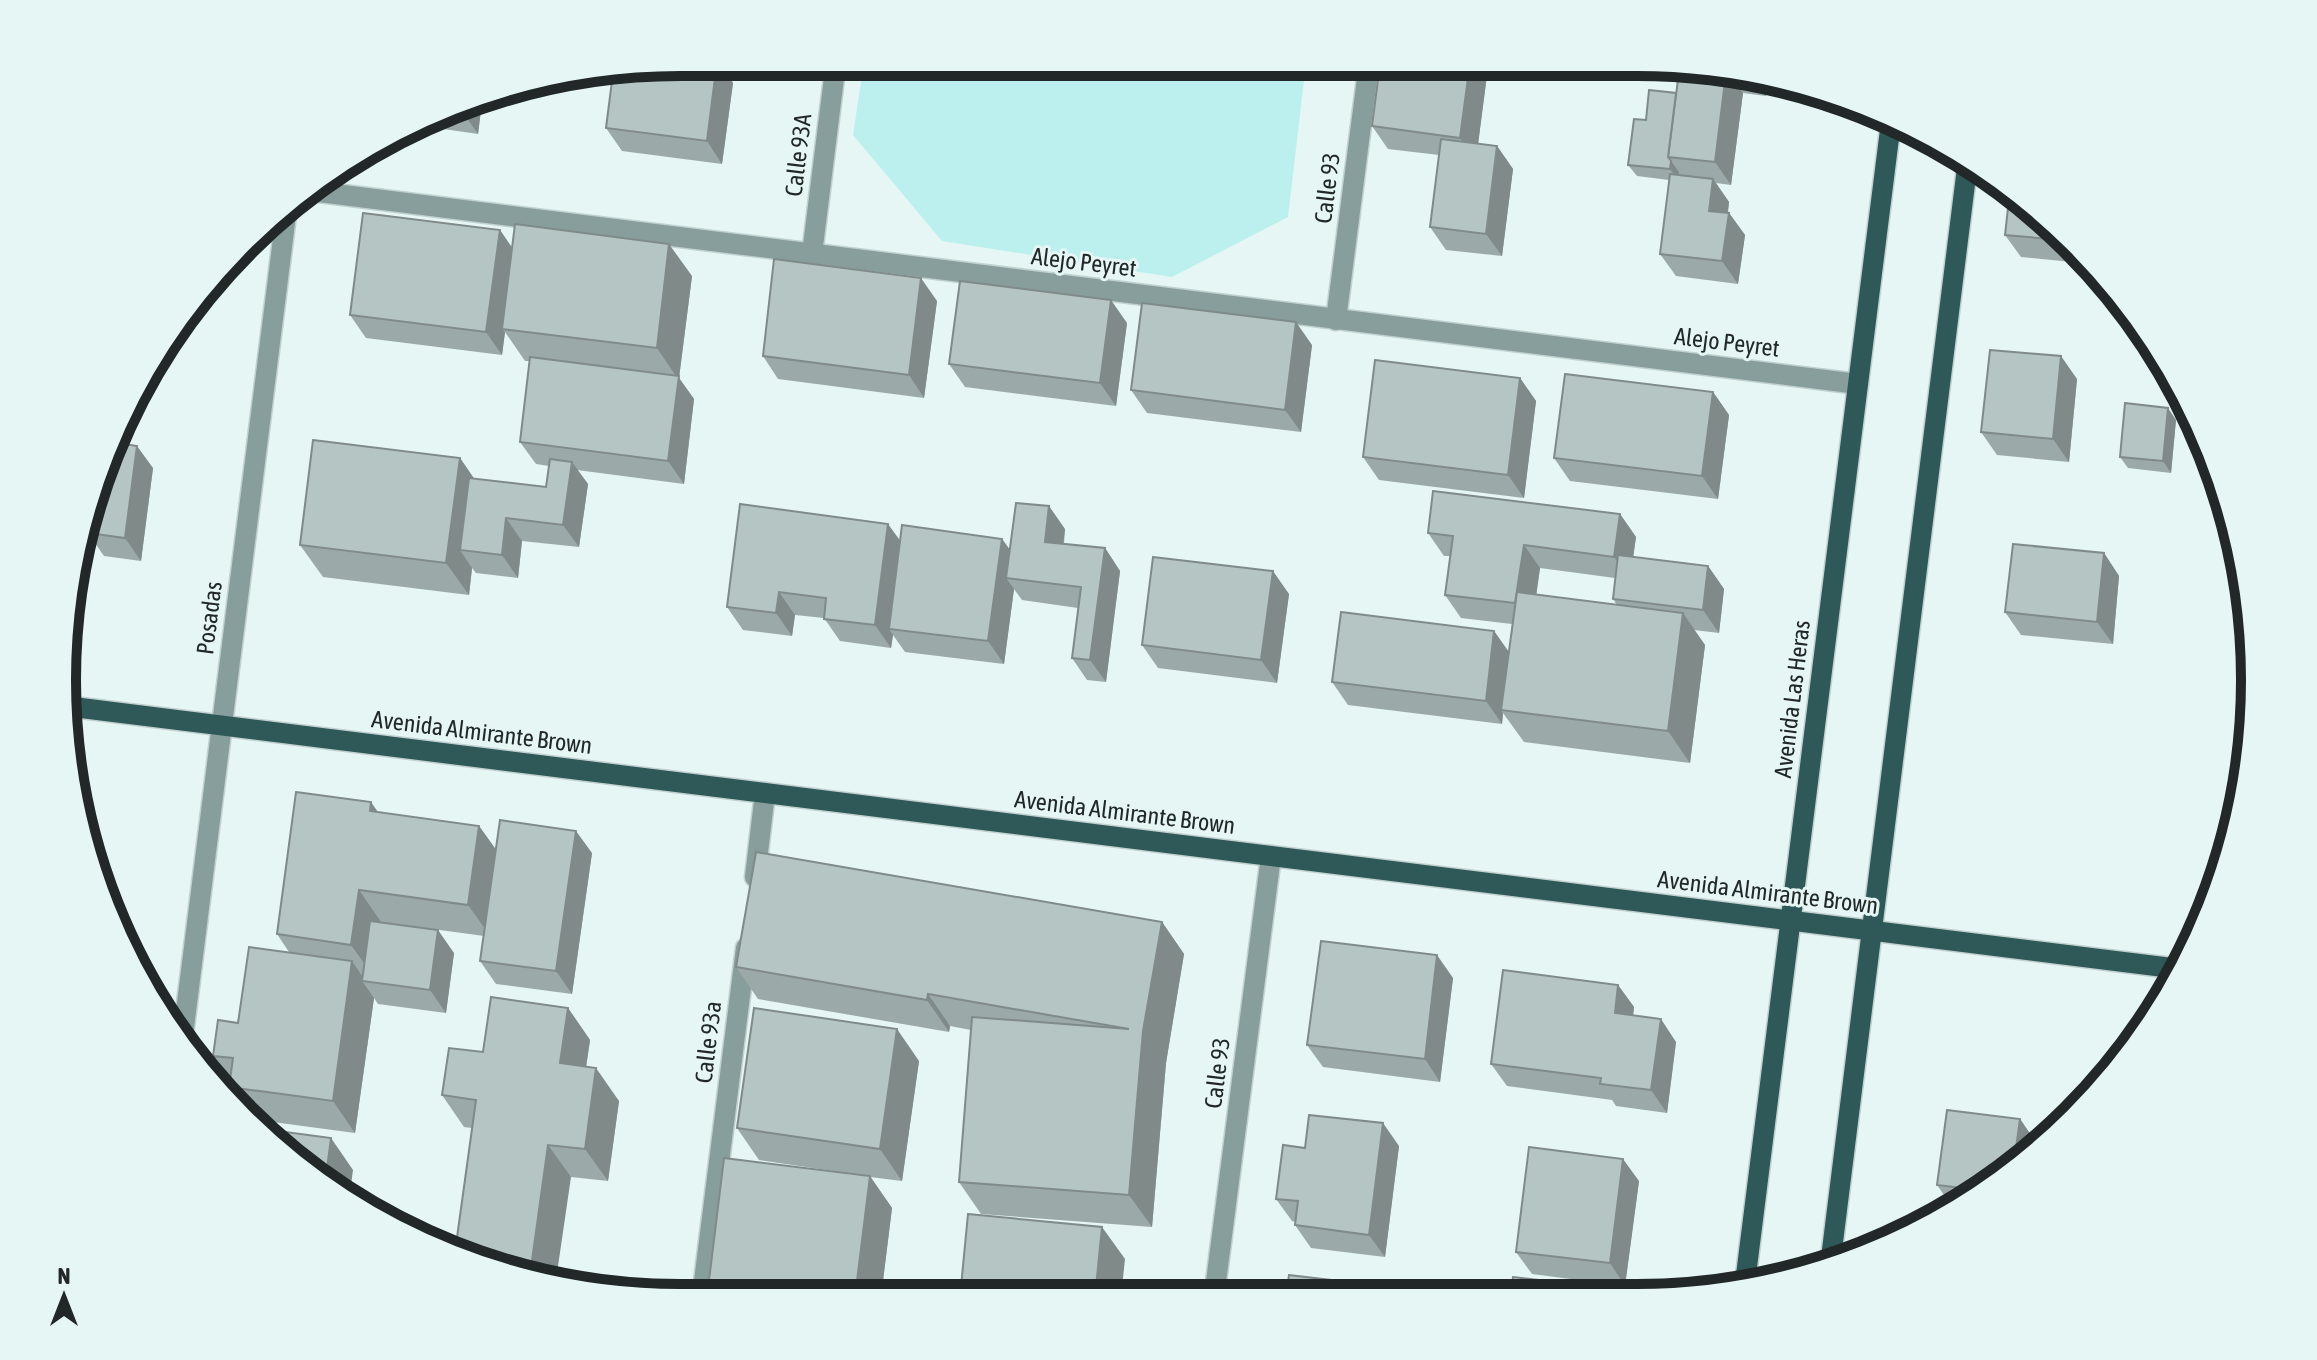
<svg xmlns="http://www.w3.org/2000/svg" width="2317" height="1360" font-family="'Asap Condensed',sans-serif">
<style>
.green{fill:#bcf0ee}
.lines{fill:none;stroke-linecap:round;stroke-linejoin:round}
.minor-casing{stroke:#c2d1d0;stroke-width:23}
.major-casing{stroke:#c2d1d0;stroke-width:23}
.minor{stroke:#879e9d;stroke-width:20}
.major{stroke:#2e5958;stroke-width:20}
.wall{fill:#9ca9a9;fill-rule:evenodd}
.shaded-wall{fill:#7f8a89}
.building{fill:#b5c5c4;stroke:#7f8a89;stroke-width:2}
.labels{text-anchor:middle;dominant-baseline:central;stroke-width:6;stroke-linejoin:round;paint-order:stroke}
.street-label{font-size:24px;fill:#212827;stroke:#e5f6f5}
.rim{fill:none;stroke:#212827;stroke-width:10}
</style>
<rect width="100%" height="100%" fill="#e5f6f5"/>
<!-- green -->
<path class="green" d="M864,62L1306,63L1288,217L1172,277L942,241L853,135Z"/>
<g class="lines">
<defs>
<g id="minor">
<path d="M303,190L1858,384"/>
<path d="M812,254L836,62"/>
<path d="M1336,320L1369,63"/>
<path d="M755,877L765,793"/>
<path d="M183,1035L287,207"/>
<path d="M702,1297L746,948"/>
<path d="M1214,1297L1271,856"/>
</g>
<g id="major">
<path d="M65,706L2180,969"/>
<path d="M1830,1266L1968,160"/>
<path d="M1745,1283L1891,122"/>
</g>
</defs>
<!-- minor casing -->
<use href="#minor" class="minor-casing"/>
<!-- major casing -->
<use href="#major" class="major-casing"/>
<!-- minor -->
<use href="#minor" class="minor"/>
<!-- major -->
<use href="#major" class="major"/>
</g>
<!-- wall -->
<g class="wall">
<path d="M680,62H735L734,67L720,65L733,83L722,164L622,151L606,128Z"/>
<path d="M1418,63H1479L1487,75L1478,144L1497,146L1513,169L1502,256L1446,250L1430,227L1439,155L1388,149L1372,126L1418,69Z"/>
<path d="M1680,64L1768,81L1766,96L1743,93L1731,185L1716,183L1729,202L1728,213H1729L1745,235L1738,284L1676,276L1660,254L1669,180L1637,176L1628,165L1676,93Z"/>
<path d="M483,94L478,134L423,126L482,95Z"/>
<path d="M2010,190L2074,243L2091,264L2021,257L2005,235Z"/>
<path d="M500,230L512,248L692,276L679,378L694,399L684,484L577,470L588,484L579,547L522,541L518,578L476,573L472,568L469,595L323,577L300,545L460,458L474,479L546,487L549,466L536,464L520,442L530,361H525L505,332L502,355L366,338L350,315Z"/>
<path d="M937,301L924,398L778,379L763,356Z"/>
<path d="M1127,323L1116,406L965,387L949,364Z"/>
<path d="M1312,345L1301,432L1147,413L1131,390Z"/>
<path d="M1520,378L1536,401L1524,498L1379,480L1363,457Z"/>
<path d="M2077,379L2069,462L1997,455L1981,432Z"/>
<path d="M1713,392L1729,415L1718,499L1570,481L1554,458Z"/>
<path d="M2176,420L2171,473L2128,468L2120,457Z"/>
<path d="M118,443L153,468L141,561L104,556L88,533L89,526L83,525V520Z"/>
<path d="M1620,514L1636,537L1633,557L1708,566L1724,589L1719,633L1694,630L1705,645L1690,763L1524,742L1503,713L1502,724L1348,705L1332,682L1494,631L1509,652L1512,624L1461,618L1445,595L1450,556H1444L1428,533ZM1540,568L1615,578L1613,599L1617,605L1536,595Z"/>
<path d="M1065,529L1064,544L1105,548L1120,571L1106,682L1087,680L1072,658L1078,608L1022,600L1014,589L1004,664L905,652L893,635L891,648L840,641L824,618L795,615L792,636L743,630L727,607L900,540L1002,539L1010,550Z"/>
<path d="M2104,553L2119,576L2113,644L2021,635L2005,612Z"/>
<path d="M1289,594L1277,683L1158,668L1142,645Z"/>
<path d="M377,812L479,826L496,850L592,853L572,994L496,984L480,961L484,936L381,922L454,953L446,1013L378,1004L374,998L355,1133L251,1119L229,1087L230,1080L213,1056L289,952L277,934Z"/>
<path d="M1162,922L1184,954L1166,1063L1152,1227L981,1214L959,1182L971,1030L950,1026L949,1032L758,999L736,967Z"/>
<path d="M1453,978L1440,1082L1323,1067L1307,1045Z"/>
<path d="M1618,985L1634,1007L1633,1015L1676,1042L1667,1113L1616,1106L1612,1100L1507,1086L1491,1064Z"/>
<path d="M568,1008L590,1040L586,1067L619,1101L608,1181L571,1177L472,1128L464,1127L442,1095L483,1052Z"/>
<path d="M919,1061L902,1181L870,1177L892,1208L881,1297H707L840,1172L759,1160L737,1128Z"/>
<path d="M2020,1119L2035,1141V1147L1955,1208H1953L1937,1185Z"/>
<path d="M1399,1146L1385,1257L1311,1248L1295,1225V1222L1292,1221L1276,1199L1305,1148Z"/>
<path d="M1639,1181L1625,1286L1532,1274L1516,1252Z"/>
</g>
<!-- shaded-wall -->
<g class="shaded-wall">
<path d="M717,62L733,83L722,164L707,141Z"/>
<path d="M1470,63H1479L1487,75L1476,160L1460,138Z"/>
<path d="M1726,73L1729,74L1743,93L1731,185L1715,162Z"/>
<path d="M1754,79L1768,81L1766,96Z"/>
<path d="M483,94L478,134L462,111L463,105Z"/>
<path d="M1497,146L1513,169L1502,256L1486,234Z"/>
<path d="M1671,161L1679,172L1678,181L1670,169Z"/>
<path d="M1713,179L1729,202L1725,233L1709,211Z"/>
<path d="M1729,213L1745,235L1738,284L1722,261Z"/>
<path d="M500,230L515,252L502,329L505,332L502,355L486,332Z"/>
<path d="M669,244L692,276L679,378L694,399L684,484L668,461L678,379L657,348Z"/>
<path d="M921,278L937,301L924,398L909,375Z"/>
<path d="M1111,300L1127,323L1116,406L1100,383Z"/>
<path d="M1296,322L1312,345L1301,432L1285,410Z"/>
<path d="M174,328L172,339L169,334Z"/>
<path d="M2061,356L2077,379L2069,462L2053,439Z"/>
<path d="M1520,378L1536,401L1524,498L1508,475Z"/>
<path d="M1713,392L1729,415L1718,499L1702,476Z"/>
<path d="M2168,408L2176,420L2171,473L2163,461Z"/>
<path d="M137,446L153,468L141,561L125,538Z"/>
<path d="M460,458L482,490L460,550L472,568L469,595L446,563Z"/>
<path d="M572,462L588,484L579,547L563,525Z"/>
<path d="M1049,506L1065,529L1061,564L1045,542Z"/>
<path d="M1620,514L1636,537L1630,580L1614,557Z"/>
<path d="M506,518L522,541L518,578L502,555Z"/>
<path d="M888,524L904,546L889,629L893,635L891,648L875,625Z"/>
<path d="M1002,539L1018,561L1006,578L1014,589L1004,664L988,641Z"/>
<path d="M1524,545L1540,568L1532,626L1516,603Z"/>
<path d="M1105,548L1120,571L1106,682L1090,660Z"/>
<path d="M2104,553L2119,576L2113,644L2097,622Z"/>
<path d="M1708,566L1724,589L1719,633L1703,610Z"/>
<path d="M1273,571L1289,594L1277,683L1261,660Z"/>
<path d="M779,592L795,615L792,636L776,613Z"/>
<path d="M1683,613L1705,645L1690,763L1668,731Z"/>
<path d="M1494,631L1510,654L1501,710L1503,713L1502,724L1486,701Z"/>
<path d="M371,802L393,834L370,811Z"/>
<path d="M479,826L502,858L491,937L468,905Z"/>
<path d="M576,831L592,853L572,994L556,971Z"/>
<path d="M89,832L100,847L97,866Z"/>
<path d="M359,890L381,922L374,977L351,945Z"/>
<path d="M1162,922L1184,954L1166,1063L1152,1227L1129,1195L1143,1031Z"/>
<path d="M438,930L454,953L446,1013L430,990Z"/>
<path d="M1437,955L1453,978L1440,1082L1425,1059Z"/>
<path d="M352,961L366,982L362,981L374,998L355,1133L333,1101Z"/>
<path d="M1618,985L1634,1007L1631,1036L1615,1013Z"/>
<path d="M928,994L950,1026L949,1032L927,1000Z"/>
<path d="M568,1008L590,1040L582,1095L560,1063Z"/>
<path d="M1661,1019L1676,1042L1667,1113L1651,1090Z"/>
<path d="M897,1029L919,1061L902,1181L880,1149Z"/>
<path d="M596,1068L619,1101L608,1181L585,1149Z"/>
<path d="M2020,1119L2035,1141V1147L2014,1163Z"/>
<path d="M1383,1123L1399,1146L1385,1257L1369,1235Z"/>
<path d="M331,1138L353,1170L349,1200L337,1194L325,1184Z"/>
<path d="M548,1145L571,1177L556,1280L530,1275Z"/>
<path d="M1623,1159L1639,1181L1625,1286L1610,1263Z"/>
<path d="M870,1176L892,1208L881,1297H855Z"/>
<path d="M1102,1227L1125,1259L1121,1297H1095Z"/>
<path d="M1365,1284L1374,1297H1364Z"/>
<path d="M1589,1286L1597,1297H1588Z"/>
</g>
<!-- building -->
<g class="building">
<path d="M680,62H717L707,141L606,128L613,73Z"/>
<path d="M1418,63H1470L1460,138L1372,126L1380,64L1418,69Z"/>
<path d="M1680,64L1726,73L1715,162L1668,157Z"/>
<path d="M1649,90L1676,93L1668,157L1671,161L1670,169L1628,165L1634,119L1646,120Z"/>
<path d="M463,105L462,111L453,110Z"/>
<path d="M1441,139L1497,146L1486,234L1430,227Z"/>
<path d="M1670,174L1713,179L1709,211L1729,213L1722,261L1660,254Z"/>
<path d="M2010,190L2072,241L2005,235Z"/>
<path d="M363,213L500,230L486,332L350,315Z"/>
<path d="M515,224L669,244L657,348L502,329Z"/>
<path d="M774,259L921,278L909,375L763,356Z"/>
<path d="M960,281L1111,300L1100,383L949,364Z"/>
<path d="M1142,303L1296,322L1285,410L1131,390Z"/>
<path d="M1990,350L2061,356L2053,439L1981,432Z"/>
<path d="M530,357L679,376L668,461L520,442Z"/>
<path d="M1375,360L1520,378L1508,475L1363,457Z"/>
<path d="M1565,374L1713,392L1702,476L1554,458Z"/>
<path d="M2125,403L2168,408L2163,461L2120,457Z"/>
<path d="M313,440L460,458L446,563L300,545Z"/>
<path d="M118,443L137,446L125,538L88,533L91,506L90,505Z"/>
<path d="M550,459L572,462L563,525L506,518L502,555L460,550L469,478L546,487Z"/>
<path d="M1433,491L1620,514L1614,557L1524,545L1515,603L1445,595L1453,536L1428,533Z"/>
<path d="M1016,503L1049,506L1045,542L1105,548L1090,660L1072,658L1081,587L1006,578Z"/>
<path d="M740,504L888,524L875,625L824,619L826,598L779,592L776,613L727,607Z"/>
<path d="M902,525L1002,539L988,641L889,629Z"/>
<path d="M2013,544L2104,553L2097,622L2005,612Z"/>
<path d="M1618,555L1708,566L1703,610L1613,599Z"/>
<path d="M1153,557L1273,571L1261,660L1142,645Z"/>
<path d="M1517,592L1683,613L1668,731L1501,710Z"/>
<path d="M1341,612L1494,631L1486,701L1332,682Z"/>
<path d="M296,792L371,802L370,811L479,826L468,905L359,890L351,945L277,934Z"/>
<path d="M500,820L576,831L556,971L480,961Z"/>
<path d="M756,852L1162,922L1143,1031L1129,1195L959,1182L972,1017L1129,1029L928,994L927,1000L736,967Z"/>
<path d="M370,921L438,930L430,990L362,981Z"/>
<path d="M1321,941L1437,955L1425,1059L1307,1045Z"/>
<path d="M249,947L352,961L333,1101L229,1087L233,1058L213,1056L218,1020L238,1023Z"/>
<path d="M1503,970L1618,985L1615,1013L1661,1019L1651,1090L1600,1084L1601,1078L1491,1064Z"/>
<path d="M491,997L568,1008L560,1063L596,1068L585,1149L548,1145L530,1275L481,1265L455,1252L476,1100L442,1095L449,1048L483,1052Z"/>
<path d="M754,1008L897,1029L880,1149L737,1128Z"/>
<path d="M1947,1110L2020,1119L2014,1163L1979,1190L1937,1185Z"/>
<path d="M1309,1115L1383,1123L1369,1235L1295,1225L1298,1201L1276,1199L1283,1145L1305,1148Z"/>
<path d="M263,1129L331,1138L325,1184Z"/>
<path d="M1529,1147L1623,1159L1610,1263L1516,1252Z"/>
<path d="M724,1158L870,1176L855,1297H707Z"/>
<path d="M968,1214L1102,1227L1095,1297H960Z"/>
<path d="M1289,1275L1365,1284L1364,1297H1286Z"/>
<path d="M1513,1277L1589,1286L1588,1297H1510Z"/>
<path d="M1237,1292L1272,1297H1236Z"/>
</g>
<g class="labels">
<!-- street labels -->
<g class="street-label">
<text transform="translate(798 155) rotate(-83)">Calle 93A</text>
<text transform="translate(1327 188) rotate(-83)">Calle 93</text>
<text transform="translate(1084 262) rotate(7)">Alejo Peyret</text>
<text transform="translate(1727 342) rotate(7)">Alejo Peyret</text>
<text transform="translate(209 618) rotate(-83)">Posadas</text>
<text transform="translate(1792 699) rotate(-83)">Avenida Las Heras</text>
<text transform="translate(482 732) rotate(7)">Avenida Almirante Brown</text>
<text transform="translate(1125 812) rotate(7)">Avenida Almirante Brown</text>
<text transform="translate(1768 892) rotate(7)">Avenida Almirante Brown</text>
<text transform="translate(708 1042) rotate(-83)">Calle 93a</text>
<text transform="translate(1217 1073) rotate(-83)">Calle 93</text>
</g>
</g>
<!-- crop -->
<path d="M0 0H2317V1360H0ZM680 76H1637A604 604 0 0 1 2241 680V680A604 604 0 0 1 1637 1284H680A604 604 0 0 1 76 680V680A604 604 0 0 1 680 76Z" fill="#e5f6f5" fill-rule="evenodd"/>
<path class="rim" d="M680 76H1637A604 604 0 0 1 2241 680V680A604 604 0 0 1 1637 1284H680A604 604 0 0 1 76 680V680A604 604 0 0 1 680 76Z"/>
<!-- north arrow -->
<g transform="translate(64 1296)" stroke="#e5f6f5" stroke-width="6" paint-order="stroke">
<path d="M0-6L14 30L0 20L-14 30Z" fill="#212827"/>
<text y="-12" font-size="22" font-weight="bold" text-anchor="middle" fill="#212827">N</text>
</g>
</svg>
